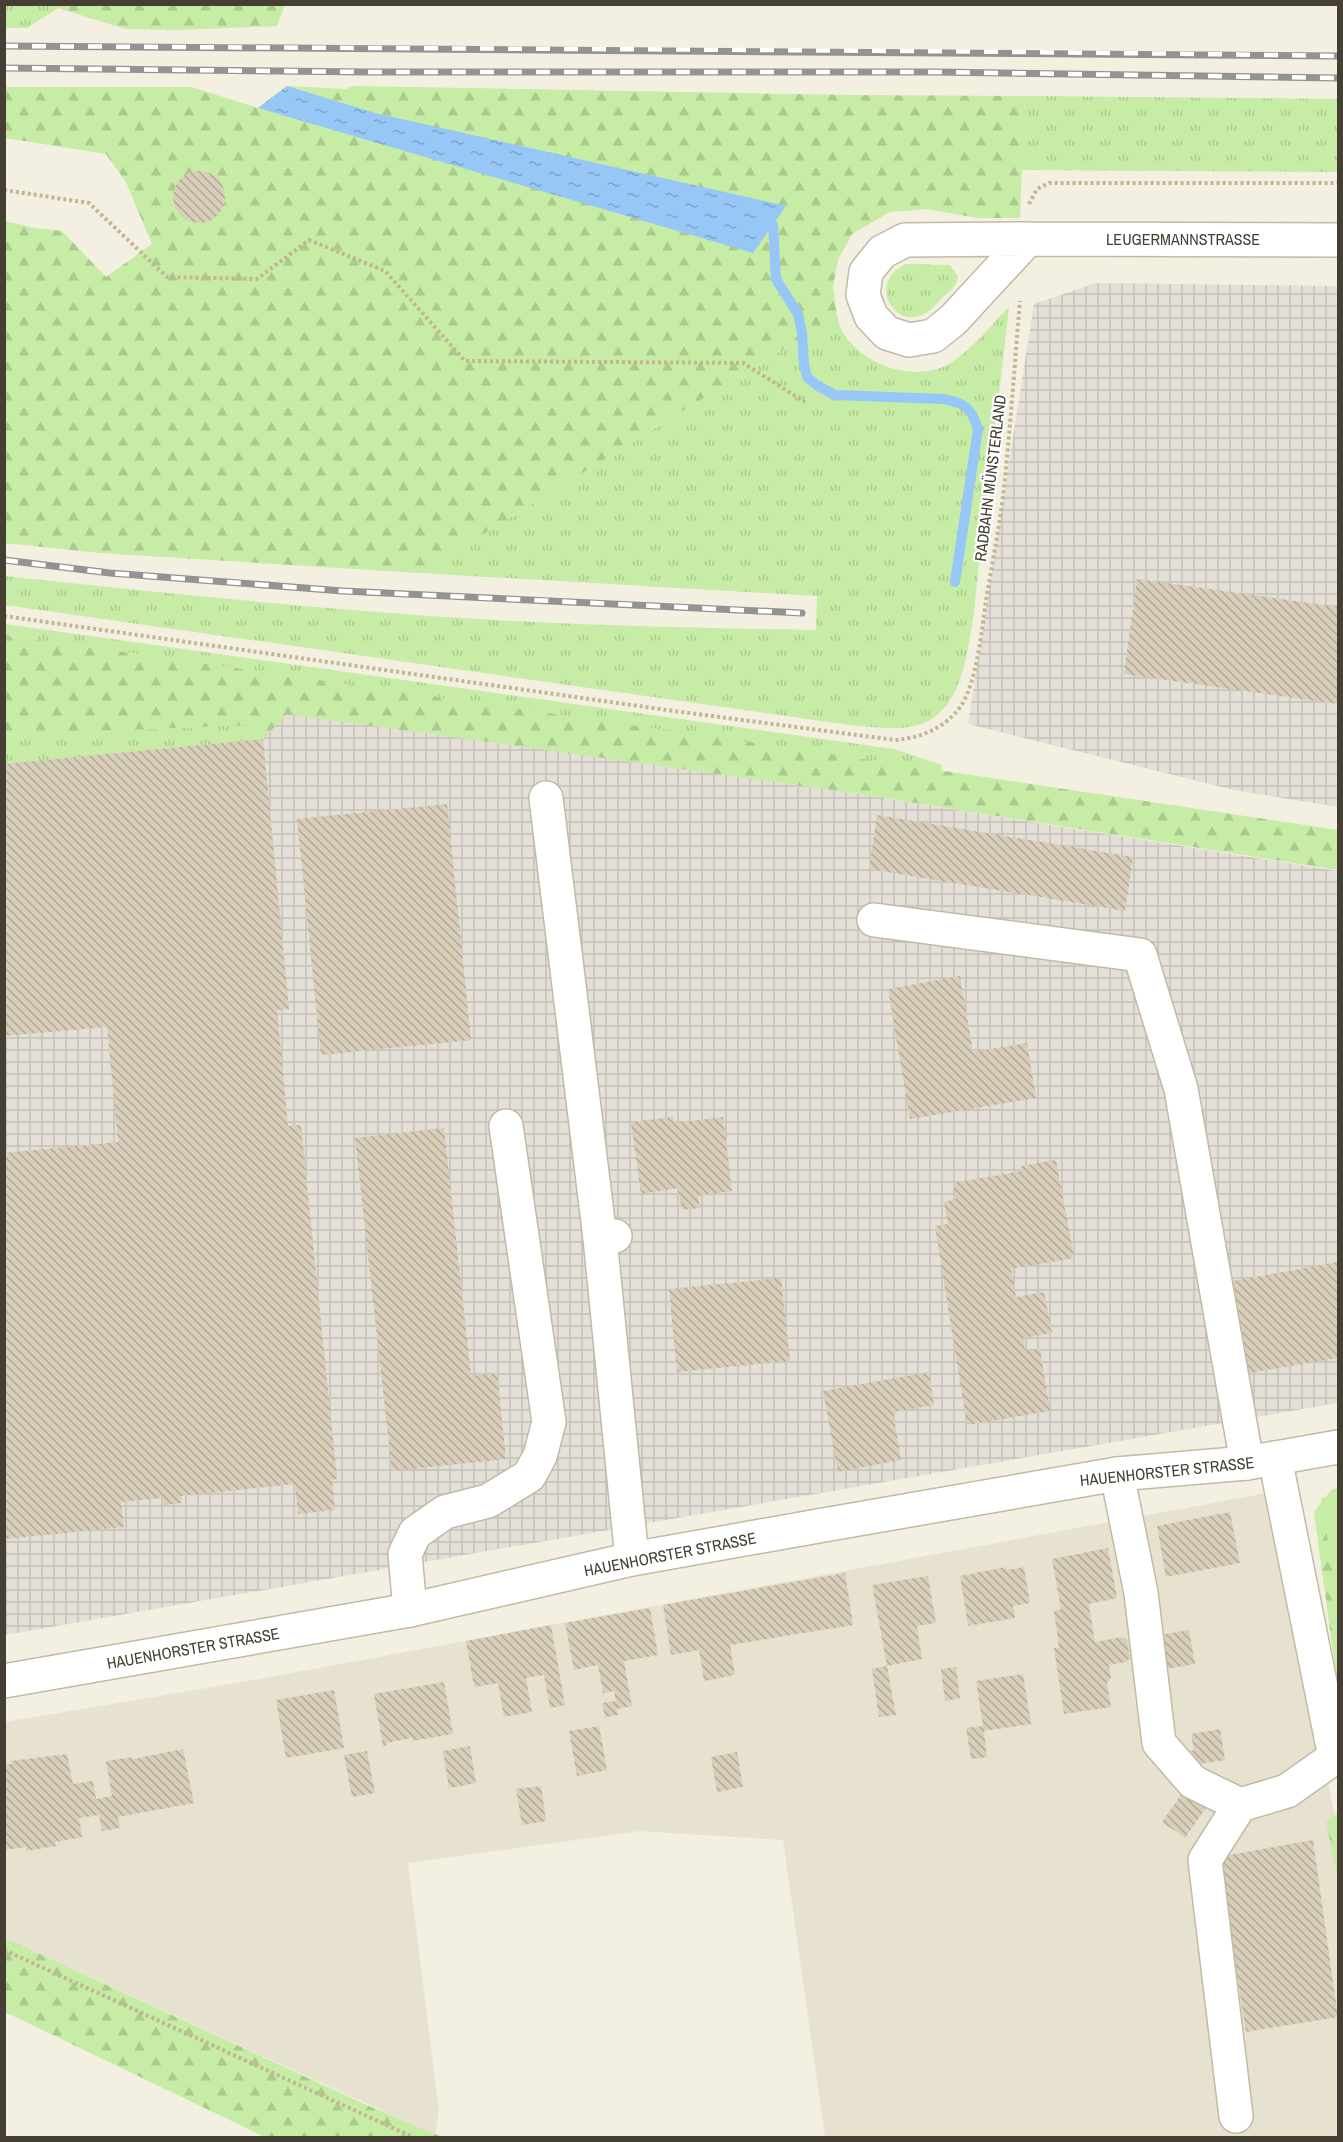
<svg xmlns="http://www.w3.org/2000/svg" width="1343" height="2142" font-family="'Archivo Narrow',sans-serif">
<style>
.residential{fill:#e7e2cf}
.industrial{fill:url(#industrial-grid)}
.grass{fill:url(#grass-tufts)}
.forest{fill:url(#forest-firs)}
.pitch{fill:#c6eca5}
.water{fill:url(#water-ripples)}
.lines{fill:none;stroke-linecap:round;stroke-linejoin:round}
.stream{stroke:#96c7f7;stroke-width:10}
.building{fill:url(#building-back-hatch)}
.minor-casing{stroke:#c1bba6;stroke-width:36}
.path{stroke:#c2b593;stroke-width:4;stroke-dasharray:3 3;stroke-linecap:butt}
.minor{stroke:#fff;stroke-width:33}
.rail-casing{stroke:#939393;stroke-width:7}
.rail{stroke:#fff;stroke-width:4.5;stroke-dasharray:14;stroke-linecap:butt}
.labels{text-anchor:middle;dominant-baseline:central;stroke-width:4.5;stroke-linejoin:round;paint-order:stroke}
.street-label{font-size:16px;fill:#443f32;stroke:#fff}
</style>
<defs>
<pattern id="industrial-grid" width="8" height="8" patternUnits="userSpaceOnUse" patternTransform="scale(1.5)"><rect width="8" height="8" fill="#e4dfd7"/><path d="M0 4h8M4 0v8" fill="none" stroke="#c5c0b9"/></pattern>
<pattern id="grass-tufts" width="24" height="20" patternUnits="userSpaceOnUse" patternTransform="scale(1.5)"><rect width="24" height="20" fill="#c6eca5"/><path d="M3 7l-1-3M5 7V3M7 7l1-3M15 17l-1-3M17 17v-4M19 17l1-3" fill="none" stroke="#abcb8e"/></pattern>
<pattern id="forest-firs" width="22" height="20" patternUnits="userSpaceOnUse" patternTransform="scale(1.5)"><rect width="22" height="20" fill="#c6eca5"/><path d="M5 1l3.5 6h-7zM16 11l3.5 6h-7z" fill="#abcb8e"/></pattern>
<pattern id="water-ripples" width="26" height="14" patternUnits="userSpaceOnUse" patternTransform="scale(1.5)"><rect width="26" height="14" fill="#96c7f7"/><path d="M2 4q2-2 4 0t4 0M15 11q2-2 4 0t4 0" fill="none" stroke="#7ca3c9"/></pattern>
<pattern id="building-back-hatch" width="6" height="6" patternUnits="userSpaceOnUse" patternTransform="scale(1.5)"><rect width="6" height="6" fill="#d8ceb9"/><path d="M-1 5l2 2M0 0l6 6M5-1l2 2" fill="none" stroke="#b1a997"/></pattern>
</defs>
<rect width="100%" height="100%" fill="#f3efe1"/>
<!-- residential -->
<path class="residential" d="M1267,1493L1338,1830V2137H825L783,1840L640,1831L408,1863L439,2112L435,2135L5,1938V1722L248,1681Z"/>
<!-- industrial -->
<g class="industrial">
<path d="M1096,283L1338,286V807L1234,790L968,724L1034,304Z"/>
<path d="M287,713L839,791L1338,871V1403L5,1635V764Z"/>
</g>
<!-- grass -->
<g class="grass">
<path d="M5,5H63L27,28H5Z"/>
<path d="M1025,96L1338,99V172L1021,170Z"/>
<path d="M905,264L950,265L958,277C956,287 949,292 941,299C936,304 931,311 924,314C899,328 873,294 894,272C897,269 902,267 905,264Z"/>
<path d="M1009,307L973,618C967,655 961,713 918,725C898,731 876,727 857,726L5,605V576C146,591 288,606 430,616C558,625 687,628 816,630L817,596L420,573L837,316C839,322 840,328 843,333C864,366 915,383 949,364C972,350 990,326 1009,307Z"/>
<path d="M5,624L894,749L942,765L941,771L5,635Z"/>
<path d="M251,725L263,739L5,764L4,735Z"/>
</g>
<!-- forest -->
<g class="forest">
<path d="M63,5V4L285,5L277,26L177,30L126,29L58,8Z"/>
<path d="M287,86L346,89L353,86L852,95L1025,96L1020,218H977L926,209L890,212L852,234L838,260L833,287L837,316L420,573L100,553L5,543V221L35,228L62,231L106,277L152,244L126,182L106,154L5,138V87H191L258,108Z"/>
<path d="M5,635L777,746L1338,830V870L839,791L287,714L263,739L251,725L5,735Z"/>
<path d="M1338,1488V1689L1314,1512L1332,1489Z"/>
<path d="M1338,1813V1879L1326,1822Z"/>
<path d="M5,1938L369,2106L442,2137H265L5,2012Z"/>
</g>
<!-- pitch -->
<path class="pitch" d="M1338,1495V1602L1321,1498Z"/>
<!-- water -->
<path class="water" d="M287,86L375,113L786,206L753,253L258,108Z"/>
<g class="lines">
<!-- stream -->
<path class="stream" d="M761,222L773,225L776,279L798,314L802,333L804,364L807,377L818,386L835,395L943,399C965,403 971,407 978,429L955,582"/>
</g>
<!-- building -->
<g class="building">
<circle cx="199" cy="197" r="26"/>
<path d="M1137,579L1338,607V704L1124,674Z"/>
<path d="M263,739L289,1009L277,1010L288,1126L301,1125L337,1479L332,1480L335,1510L298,1514L295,1484L181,1496L182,1503L164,1505L163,1498L121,1502L124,1527L4,1539V1153L118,1142L107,1027L4,1036V764Z"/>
<path d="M447,804L471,1040L321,1055L297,819Z"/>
<path d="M877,815L1133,857L1125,911L869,869Z"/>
<path d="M960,976L973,1052L1027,1043L1036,1098L910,1119L888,989Z"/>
<path d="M673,1117L674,1123L723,1117L732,1191L698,1196L700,1208L682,1210L678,1188L641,1194L631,1122Z"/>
<path d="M444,1128L471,1376L497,1373L506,1459L392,1471L355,1138Z"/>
<path d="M1056,1160L1074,1258L1011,1269L1016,1297L1044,1292L1052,1333L1023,1338L1025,1351L1040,1349L1050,1411L967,1425L935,1226L948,1224L944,1202L956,1199L953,1183L1022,1171L1021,1166Z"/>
<path d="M1338,1262V1358L1249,1373L1233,1281Z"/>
<path d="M781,1278L790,1361L677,1372L669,1289Z"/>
<path d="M929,1372L934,1405L893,1412L901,1460L838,1472L823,1391Z"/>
<path d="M1230,1512L1240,1563L1166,1577L1157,1526Z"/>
<path d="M1108,1548L1117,1598L1089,1604L1095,1642L1122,1637L1127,1640L1130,1658L1126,1662L1109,1665L1111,1678L1107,1683L1111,1707L1064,1714L1054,1648H1059L1054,1611L1061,1609L1052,1559Z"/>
<path d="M1006,1567L1007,1570L1024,1567L1030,1603L1013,1606L1015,1618L968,1626L960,1576Z"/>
<path d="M845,1573L853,1625L730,1645L735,1675L704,1681L699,1650L671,1655L663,1605Z"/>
<path d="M928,1576L936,1623L917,1626L922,1659L887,1666L896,1715L879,1717L872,1669L887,1666L872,1585Z"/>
<path d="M650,1608L658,1655L624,1661L632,1706L617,1709L618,1715L605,1717L602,1703L616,1701L614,1691L603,1693L598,1665L574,1670L565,1623Z"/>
<path d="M551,1625L565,1705L550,1708L544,1675L526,1678L532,1712L504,1717L498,1683L474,1687L466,1641Z"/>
<path d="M1189,1630L1195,1664L1160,1670L1154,1636Z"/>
<path d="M956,1667L960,1698L945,1701L941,1669Z"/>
<path d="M1023,1674L1031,1724L984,1731L987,1757L971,1759L966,1728L983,1726L976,1681Z"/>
<path d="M444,1682L453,1734L412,1741V1738L386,1743V1746L383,1747L374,1694Z"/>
<path d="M334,1690L344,1748L286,1758L276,1700Z"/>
<path d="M599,1726L607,1770L577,1776L569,1731Z"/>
<path d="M1220,1729L1225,1760L1192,1765L1190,1751L1194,1750L1191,1734Z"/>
<path d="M470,1746L476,1783L449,1788L443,1751Z"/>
<path d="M183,1749L194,1803L118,1817L120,1828L102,1831L99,1815L79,1818L82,1837L55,1842L56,1846L26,1851V1847L4,1850V1765L11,1764V1761L67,1754L73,1784L93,1781L96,1799L112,1796L106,1761L133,1757V1759Z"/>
<path d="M367,1751L375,1793L352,1797L344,1755Z"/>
<path d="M737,1752L743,1787L717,1792L711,1757Z"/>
<path d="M541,1786L546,1821L522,1825L516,1789Z"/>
<path d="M1185,1789L1208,1805L1185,1838L1162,1822Z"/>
<path d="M1313,1840L1338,2017L1246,2032L1218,1857Z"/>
</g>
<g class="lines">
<defs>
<g id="minor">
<path d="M1028,239L953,320L933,336L909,340L887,333L871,316L863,295L866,272L882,252L905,240L1028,239L1338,240"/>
<path d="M546,798L600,1238"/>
<path d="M874,920L1140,955L1181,1089L1247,1463"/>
<path d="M615,1236L600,1238L632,1559"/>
<path d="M1117,1474L1141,1593L1159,1743L1193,1782L1240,1805"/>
<path d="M410,1610L405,1554L415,1533L445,1512L488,1501L529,1476L540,1456L549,1422L506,1126"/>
<path d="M4,1681L410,1610L632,1559L818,1526L1117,1474L1247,1463L1338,1447"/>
<path d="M1236,2116L1205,1860L1240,1805L1287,1791L1335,1757L1275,1458"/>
</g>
</defs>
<!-- minor casing -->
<use href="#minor" class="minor-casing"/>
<!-- path -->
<g class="path">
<path d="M4,190L89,203L167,277L257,279L309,240L385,271L465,361L743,363L805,402"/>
<path d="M1029,204L1037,189L1049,183H1338"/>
<path d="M4,616L674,711L895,740C921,738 945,728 961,706C977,681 982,629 986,600C993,559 1001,519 1005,478C1011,419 1015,360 1020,301"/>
<path d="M4,1950L415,2138"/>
</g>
<!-- minor -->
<use href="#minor" class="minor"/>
<defs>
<g id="rail">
<path d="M4,46C449,49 894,49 1338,56"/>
<path d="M4,68L366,72H936L1338,78"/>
<path d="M4,560L110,573L343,591L802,613"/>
</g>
</defs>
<!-- rail casing -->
<use href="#rail" class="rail-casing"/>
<!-- rail -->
<use href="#rail" class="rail"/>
</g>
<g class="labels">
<!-- street labels -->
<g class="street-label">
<text x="1183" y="239">LEUGERMANNSTRASSE</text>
<text transform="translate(990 478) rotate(-83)">RADBAHN MÜNSTERLAND</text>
<text transform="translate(1167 1471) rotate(-6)">HAUENHORSTER STRASSE</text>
<text transform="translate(670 1554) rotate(-11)">HAUENHORSTER STRASSE</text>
<text transform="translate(193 1648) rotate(-10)">HAUENHORSTER STRASSE</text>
</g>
</g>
<!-- border -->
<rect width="1343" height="2142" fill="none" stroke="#443f32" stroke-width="12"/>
</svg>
